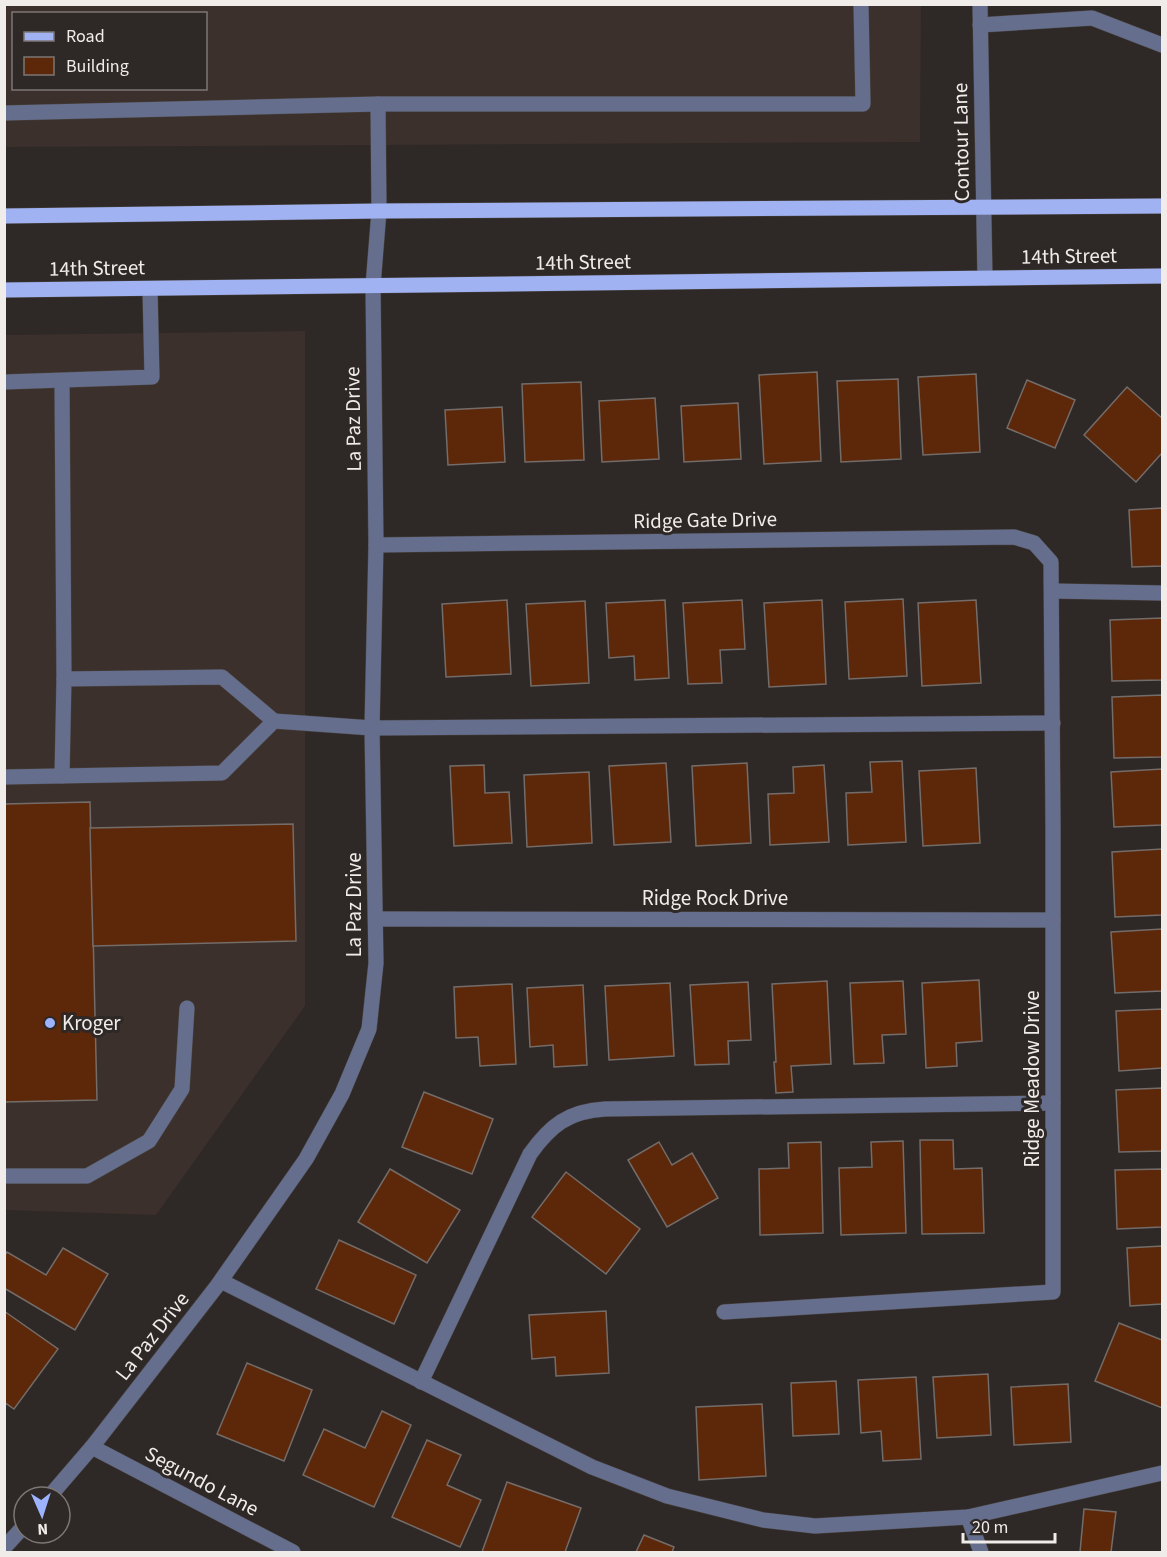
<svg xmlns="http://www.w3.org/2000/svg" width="1167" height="1557" font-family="'Source Sans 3',sans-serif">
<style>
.built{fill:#3b302b;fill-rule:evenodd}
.building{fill:#5d280a;stroke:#736c69;stroke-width:1.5}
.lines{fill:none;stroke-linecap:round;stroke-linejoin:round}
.minor-casing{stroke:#494341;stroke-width:16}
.major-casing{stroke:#494341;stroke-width:16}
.minor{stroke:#656e8d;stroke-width:15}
.major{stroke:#a0b2f2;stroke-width:15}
.poi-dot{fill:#9eb3fd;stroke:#2e2826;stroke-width:2}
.labels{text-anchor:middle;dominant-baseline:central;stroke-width:6;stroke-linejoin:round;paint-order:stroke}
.street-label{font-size:21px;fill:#f0ecea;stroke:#2e2826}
.poi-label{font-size:21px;fill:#f0ecea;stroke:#2e2826;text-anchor:start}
</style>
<rect width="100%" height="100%" fill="#2e2826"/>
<!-- built -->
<g class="built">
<path d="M4,5H921L920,142L5,147ZM14,14H206V88H14Z"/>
<path d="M305,331V1006L156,1215L5,1210V335Z"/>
</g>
<!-- building -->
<g class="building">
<path d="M817,372L821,461L764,464L759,375Z"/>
<path d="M976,374L980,452L923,455L918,377Z"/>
<path d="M898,379L901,459L841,462L837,381Z"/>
<path d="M1027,380L1075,400L1055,448L1007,428Z"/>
<path d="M581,382L584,460L525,462L522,384Z"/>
<path d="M1127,387L1162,418V453L1136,482L1084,435Z"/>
<path d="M655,398L659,459L602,462L599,401Z"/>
<path d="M738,403L741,459L684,462L681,406Z"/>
<path d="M502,407L505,462L448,465L445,410Z"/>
<path d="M1162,508V566L1132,567L1129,510Z"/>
<path d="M903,599L907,676L849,679L845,602Z"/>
<path d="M507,600L511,674L446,677L442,604Z"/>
<path d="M665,600L669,678L635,680L634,656L609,658L606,603Z"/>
<path d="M742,600L745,649L720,650L722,683L688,684L683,603Z"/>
<path d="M822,600L826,684L769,687L764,603Z"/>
<path d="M976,600L981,683L922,686L918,603Z"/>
<path d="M585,601L589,683L531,686L526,604Z"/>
<path d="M1162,618V680L1112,681L1110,620Z"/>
<path d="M1162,695V757L1114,758L1112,697Z"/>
<path d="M902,761L906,842L848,845L846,793L872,792L870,762Z"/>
<path d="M666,763L671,842L614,845L609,766Z"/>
<path d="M747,763L751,843L696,846L692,766Z"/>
<path d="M484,765L485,793L509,792L512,843L454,846L450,766Z"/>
<path d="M824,765L829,842L770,845L768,794L794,793L793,767Z"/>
<path d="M976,768L980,843L923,846L919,771Z"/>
<path d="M1162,769V825L1114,827L1111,772Z"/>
<path d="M589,772L592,843L527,847L524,775Z"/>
<path d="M90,802L97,1100L4,1102V804Z"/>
<path d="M293,824L296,941L93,946L90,828Z"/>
<path d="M1162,849V915L1115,917L1112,852Z"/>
<path d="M1162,929V991L1115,993L1111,932Z"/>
<path d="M979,980L982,1041L956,1043L957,1066L926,1068L922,983Z"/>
<path d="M827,981L831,1064L791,1066L793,1092L776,1093L774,1062H776L772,984Z"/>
<path d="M903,981L906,1034L882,1035L884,1063L854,1064L850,983Z"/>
<path d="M748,982L751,1040L728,1041L729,1064L695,1065L690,985Z"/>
<path d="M670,983L674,1056L609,1060L605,986Z"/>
<path d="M512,984L516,1064L480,1066L478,1037L456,1038L454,987Z"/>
<path d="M583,985L587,1065L554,1067L553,1045L530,1047L527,988Z"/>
<path d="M1162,1009V1068L1119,1071L1116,1011Z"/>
<path d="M1162,1088V1151L1119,1152L1116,1090Z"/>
<path d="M424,1092L493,1119L472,1174L402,1147Z"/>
<path d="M920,1140H953L954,1169L982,1168L984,1233L922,1234Z"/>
<path d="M903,1141L906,1233L841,1235L839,1168L872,1167L871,1142Z"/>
<path d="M659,1142L672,1165L692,1153L718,1198L667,1227L628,1160Z"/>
<path d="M821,1142L823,1233L760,1235L759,1169L789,1168L788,1143Z"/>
<path d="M390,1169L460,1210L427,1263L358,1222Z"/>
<path d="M1162,1169V1227L1117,1229L1115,1170Z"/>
<path d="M566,1172L640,1229L606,1274L532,1217Z"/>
<path d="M339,1240L416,1275L394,1324L316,1289Z"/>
<path d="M1162,1246V1304L1130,1306L1127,1248Z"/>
<path d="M63,1248L108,1274L75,1330L4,1288V1256L7,1252L46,1275Z"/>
<path d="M4,1311L58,1349L14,1409L4,1402Z"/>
<path d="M606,1311L609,1373L556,1376L555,1357L532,1359L529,1315Z"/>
<path d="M1119,1323L1162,1340V1408L1095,1381Z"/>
<path d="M247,1363L312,1390L284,1461L217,1434Z"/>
<path d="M988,1374L991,1435L937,1438L933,1377Z"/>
<path d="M916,1377L921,1459L883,1461L881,1431L861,1433L858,1380Z"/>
<path d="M836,1381L839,1434L793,1436L791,1383Z"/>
<path d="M1068,1384L1071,1442L1014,1445L1011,1387Z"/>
<path d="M762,1404L766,1476L699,1480L696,1407Z"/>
<path d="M382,1411L411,1425L374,1507L303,1475L324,1429L365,1448Z"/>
<path d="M427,1440L461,1455L447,1485L481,1500L460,1547L392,1517Z"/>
<path d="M507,1482L581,1508L565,1552H482Z"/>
<path d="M1084,1509L1116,1512L1111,1552H1080Z"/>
<path d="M644,1535L674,1547L672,1552H636Z"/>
</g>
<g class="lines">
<defs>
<g id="minor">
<path d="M980,4L985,278"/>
<path d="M980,25L1092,18L1162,45"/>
<path d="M378,104H863L861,4"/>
<path d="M4,113L378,104L379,211L373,286L376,545L372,728L376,963L369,1029L342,1094L306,1159L217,1286L92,1447L49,1497"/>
<path d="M62,381L64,679L222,677L274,721"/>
<path d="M4,382L152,377L150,289"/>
<path d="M376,545L1014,537L1034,543L1051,562L1053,826V1292L724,1312"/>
<path d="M1052,591L1162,593"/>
<path d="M62,776L64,679"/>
<path d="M4,777L222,773L274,721L372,728L1053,723"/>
<path d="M376,919L1053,920"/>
<path d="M4,1176H87L149,1141L182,1089L187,1008"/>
<path d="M221,1281L592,1467L667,1496L763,1520L815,1526L968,1517L1162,1473"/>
<path d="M421,1382L530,1154C550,1126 568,1111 605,1109L1053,1103"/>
<path d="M92,1447L293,1552"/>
<path d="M968,1517L981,1552"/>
<path d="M4,1548L24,1526"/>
</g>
<g id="major">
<path d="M4,216L379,211L1162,206"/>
<path d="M4,290L1162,276"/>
</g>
</defs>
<!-- minor casing -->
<use href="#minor" class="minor-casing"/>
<!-- major casing -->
<use href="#major" class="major-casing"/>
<!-- minor -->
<use href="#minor" class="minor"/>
<!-- major -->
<use href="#major" class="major"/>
</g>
<!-- markers -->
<circle class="poi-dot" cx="50" cy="1023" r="6"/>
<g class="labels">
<!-- street labels -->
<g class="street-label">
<text transform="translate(961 142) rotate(-91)">Contour Lane</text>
<text transform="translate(1069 256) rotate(-1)">14th Street</text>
<text transform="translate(583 262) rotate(-1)">14th Street</text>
<text transform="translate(97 268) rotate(-1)">14th Street</text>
<text transform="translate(353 419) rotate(-91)">La Paz Drive</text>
<text transform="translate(705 520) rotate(-1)">Ridge Gate Drive</text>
<text x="715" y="898">Ridge Rock Drive</text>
<text transform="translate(354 905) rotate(-90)">La Paz Drive</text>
<text transform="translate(1032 1079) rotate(-90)">Ridge Meadow Drive</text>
<text transform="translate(152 1336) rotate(-52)">La Paz Drive</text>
<text transform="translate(202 1481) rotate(28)">Segundo Lane</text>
</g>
<!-- poi labels -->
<g class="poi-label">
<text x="62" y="1023">Kroger</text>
</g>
</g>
<!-- border -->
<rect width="1167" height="1557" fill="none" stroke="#f0ecea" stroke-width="12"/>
<!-- legend -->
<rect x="12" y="12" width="195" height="78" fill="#2e2826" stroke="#7c7674" stroke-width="1.5"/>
<rect x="24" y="32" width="30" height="9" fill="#a0b2f2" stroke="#7c7674" stroke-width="1.5"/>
<text x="66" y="42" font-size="18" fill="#f0ecea">Road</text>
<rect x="24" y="57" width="30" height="18" fill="#5d280a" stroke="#7c7674" stroke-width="1.5"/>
<text x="66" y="72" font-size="18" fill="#f0ecea">Building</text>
<!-- north arrow -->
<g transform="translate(42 1515) rotate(177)"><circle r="28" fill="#2e2826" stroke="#7c7674" stroke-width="1.5"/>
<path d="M0-4.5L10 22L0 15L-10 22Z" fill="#9eb3fd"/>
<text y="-9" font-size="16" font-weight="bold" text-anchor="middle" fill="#f0ecea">N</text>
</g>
<!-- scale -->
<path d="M963 1533v9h92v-9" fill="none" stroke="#f0ecea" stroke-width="3"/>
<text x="972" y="1533" font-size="18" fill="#f0ecea" stroke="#2e2826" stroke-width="4.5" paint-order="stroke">20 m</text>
</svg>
